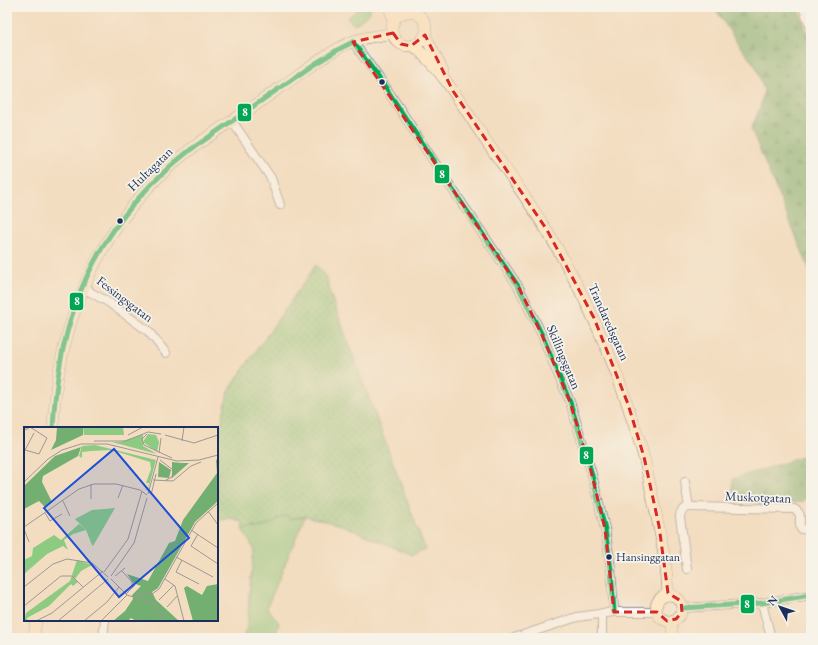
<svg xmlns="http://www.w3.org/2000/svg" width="818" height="645" font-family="'EB Garamond',serif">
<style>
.grass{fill:#8dcb82;stroke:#547d70}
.forest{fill:url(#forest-firs);stroke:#466f67}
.park{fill:url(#park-dots);stroke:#547d70}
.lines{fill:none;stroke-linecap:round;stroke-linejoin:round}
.street-casing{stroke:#87868f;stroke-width:10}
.secondary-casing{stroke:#87868f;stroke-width:12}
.street{stroke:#fff;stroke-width:8}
.secondary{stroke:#fce6c4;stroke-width:11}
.bus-1-casing{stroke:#f7f3e8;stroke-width:8}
.bus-1{stroke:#00a651;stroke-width:5}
.marked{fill:none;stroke:#d62828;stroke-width:3;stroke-dasharray:8 5;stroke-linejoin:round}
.bus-dot{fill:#1b2f5e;stroke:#f7f3e8;stroke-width:1.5}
.labels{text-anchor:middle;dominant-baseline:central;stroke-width:3.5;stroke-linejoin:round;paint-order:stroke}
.bus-label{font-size:12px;fill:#1b2f5e;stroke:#f7f3e8;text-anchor:start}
.street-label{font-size:13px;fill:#1b2f5e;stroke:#f7f3e8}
.inset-road{fill:none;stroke:#9d9799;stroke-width:1}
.view{fill:#1d4ed8;fill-opacity:0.15;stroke:#1d4ed8;stroke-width:2}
.inset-edge{fill:none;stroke:#1b2f5e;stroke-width:2}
.line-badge{stroke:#f7f3e8;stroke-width:1.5}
.badge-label{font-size:11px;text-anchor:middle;font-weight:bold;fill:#fff}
</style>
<defs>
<pattern id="forest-firs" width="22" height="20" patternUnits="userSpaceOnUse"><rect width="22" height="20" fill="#72af70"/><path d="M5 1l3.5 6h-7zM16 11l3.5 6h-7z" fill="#5d8f5f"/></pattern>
<pattern id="park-dots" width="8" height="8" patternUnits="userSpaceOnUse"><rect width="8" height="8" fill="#8dcb82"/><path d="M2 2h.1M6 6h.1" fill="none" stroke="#72a56e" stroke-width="1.8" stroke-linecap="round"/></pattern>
</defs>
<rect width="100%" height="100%" fill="#f7f3e8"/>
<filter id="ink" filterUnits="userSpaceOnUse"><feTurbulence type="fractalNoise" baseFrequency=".025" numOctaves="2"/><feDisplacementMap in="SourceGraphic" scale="8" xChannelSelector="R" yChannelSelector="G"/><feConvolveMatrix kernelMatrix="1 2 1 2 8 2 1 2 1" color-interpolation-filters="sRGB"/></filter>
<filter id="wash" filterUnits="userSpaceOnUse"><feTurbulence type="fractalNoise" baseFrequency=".012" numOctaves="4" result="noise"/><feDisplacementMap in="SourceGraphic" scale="16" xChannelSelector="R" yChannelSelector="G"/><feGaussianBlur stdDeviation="0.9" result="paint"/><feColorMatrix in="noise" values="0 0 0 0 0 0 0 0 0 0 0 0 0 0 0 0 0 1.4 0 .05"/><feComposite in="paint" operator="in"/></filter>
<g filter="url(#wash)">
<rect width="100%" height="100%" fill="#f3ddc0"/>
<!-- grass -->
<g class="grass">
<path d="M361,7H371C369,16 361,20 354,25L347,18Z"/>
<path d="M286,515L291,519L305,516L267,607L279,623L275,638H243L248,623L249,595L254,549L242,529L263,527Z"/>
</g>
<!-- forest -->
<g class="forest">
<path d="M714,7H798L811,44V273L751,129L760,108L764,90L756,67L738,44Z"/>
<path d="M811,454V496L802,502L763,505L732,495L733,479Z"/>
</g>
<!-- park -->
<path class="park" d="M316,265L326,275L331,296L425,549L412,555L341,525L305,516L291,519L286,515L263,527L242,529L243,522L231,519L217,520V441L228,393L242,371Z"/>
</g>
<g filter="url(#ink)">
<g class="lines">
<defs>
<g id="street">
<path d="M803,7L811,28"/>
<path d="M353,42L386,88L440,171L518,286L542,335L553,363L570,402L591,471L605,529L611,569L614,612"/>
<path d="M232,121L271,178L280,205"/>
<path d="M85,284L90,292L108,302L148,331L166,353"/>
<path d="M685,482L689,507C683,508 680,511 680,517L687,569"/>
<path d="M689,507L794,509C805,515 797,521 801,529L811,530"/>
<path d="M762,603L771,638"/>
<path d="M683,608L762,603L811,595"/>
<path d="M103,638L105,620"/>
<path d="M514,638L577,617L614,612H657"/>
<path d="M602,638V613"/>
</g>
<g id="secondary">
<path d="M389,7L392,15L393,23"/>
<circle cx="409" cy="29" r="17"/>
<path d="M425,35L443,71"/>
<path d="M413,45C444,72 464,108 486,141C507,171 528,200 547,231C584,292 613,357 634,425C638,436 641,447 644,458C648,472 650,486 653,500C660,531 667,563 668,595"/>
<path d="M53,428C54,409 55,390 59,371C74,291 109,222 169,167C194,144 225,126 253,107C269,95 286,84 302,72C318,61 334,49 351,42C363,37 380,36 393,33"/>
<circle cx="669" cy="608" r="13"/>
<path d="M34,638L36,620"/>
<path d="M672,638V621"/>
</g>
</defs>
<!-- street casing -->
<use href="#street" class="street-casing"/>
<!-- secondary casing -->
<use href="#secondary" class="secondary-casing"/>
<!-- street -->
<use href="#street" class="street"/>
<!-- secondary -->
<use href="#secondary" class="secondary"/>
<defs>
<g id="bus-1">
<path d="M353,42L386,88L440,171L518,286L542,335L570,402L591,471L605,529L611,569L614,612"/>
<path d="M53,428C55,385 62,343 76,303C98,242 139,189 190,150L313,65L339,49L353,42"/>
<path d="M683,608L762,603L811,595"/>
</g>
</defs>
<!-- bus-1 casing -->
<use href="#bus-1" class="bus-1-casing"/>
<!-- bus-1 -->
<use href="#bus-1" class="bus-1"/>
</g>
</g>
<!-- marked area -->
<path d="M0 0H818V645H0ZM393,33L401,44L411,46L425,35L453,91L547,230L594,318L628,404L644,457L659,526L668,593L681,601L682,612L676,619L667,621L657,612H614L605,529L591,471L570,402L542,335L518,286L353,42Z" fill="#f3ddc0" fill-opacity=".55" fill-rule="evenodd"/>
<path class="marked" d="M393,33L401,44L411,46L425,35L453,91L547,230L594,318L628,404L644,457L659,526L668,593L681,601L682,612L676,619L667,621L657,612H614L605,529L591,471L570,402L542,335L518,286L353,42Z"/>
<!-- markers -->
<g class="bus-dot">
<circle cx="382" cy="82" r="3.5"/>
<circle cx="120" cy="221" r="3.5"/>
<circle cx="609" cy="557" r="3.5"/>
</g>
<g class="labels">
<!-- bus labels -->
<g class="bus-label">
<text x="616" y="557">Hansinggatan</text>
</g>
<!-- street labels -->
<g class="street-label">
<text transform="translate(150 169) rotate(-44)">Hultagatan</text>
<text transform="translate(125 299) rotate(37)">Fessingsgatan</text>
<text transform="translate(609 322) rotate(66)">Trandaredsgatan</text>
<text transform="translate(564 357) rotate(67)">Skillingsgatan</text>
<text transform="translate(758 497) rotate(2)">Muskotgatan</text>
</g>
</g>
<!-- overview -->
<g transform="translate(24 427)">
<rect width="194" height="194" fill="#f3ddc0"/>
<path d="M59,0H99L100,8H60ZM119,7V19L133,27L88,15H96ZM124,7L132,8L135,15L133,25L119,15ZM71,18L132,33L124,63H120L124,62L125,56H122L127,42L126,35L88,23L67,24L58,25V31L55,29L58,19ZM55,97L62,103L49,107L40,113L44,123L39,119L23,127L0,147V133L8,129L9,121L30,108L37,113Z" fill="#8dcb82"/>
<path d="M33,0H59V8L27,23L32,13ZM57,20L54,29L19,49L18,55L28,75L21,80L15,74L0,82V59L31,29ZM194,32V74L171,95L134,161L128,165L132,173L155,194H112L107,191L104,194H89L101,184L109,172L108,168L117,159L109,156L103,147L124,154L145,116L151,114L159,93L193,46L192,33ZM135,35L147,43L145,51L134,50ZM148,35L157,36H165L148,51ZM194,157V194H169L160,161L163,159L178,168L183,159Z" fill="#72af70"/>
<path d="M91,81L69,119L68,118L62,103L51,92L68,83ZM53,133L68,138L57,144L51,152L54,155L49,159L47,157L25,179L3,191L4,194H0L2,186L46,154Z" fill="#8dcb82"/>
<path class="inset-road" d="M123,7L118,12L120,18L148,31M104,8L119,0M141,8L170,16L194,8M70,14H102L124,5L137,7M158,14L160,0M1,23L15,27L23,11L6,0L2,3V0M0,25L10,6M135,26L137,11M136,33L149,43L148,50L142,53M129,53L149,54L167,39L177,35M0,55L24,32L38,23L57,17H83L153,34L175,33L194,28M124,67L134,30M127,68L132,47M94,71L99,58M67,72V57M39,74L46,89M184,84L194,98M21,86L26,94L38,87M0,100L55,62L70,57H92L116,63L123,68M0,102L5,115M167,103L194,121M174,107L167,119L194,137M152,130L189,150M158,133L152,145L175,157M98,144L108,155V160M80,145L104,112L118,64M87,149L110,116L123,71M91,149L101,141M87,152L103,168L129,176L136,185L137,194M141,152L151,159L160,194M0,160L29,137L43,132L68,136L84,150M102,167L111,158M113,171L117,166L128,167L135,162L172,96L194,76M135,173L150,158M0,179L37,149H48L59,160M143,180L154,168M12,194L28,186L79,144M34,194L84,152M60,194L83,175L95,160M77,194L103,168"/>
<path class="view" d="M90,22L165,111L95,170L20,81Z"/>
<rect width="194" height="194" class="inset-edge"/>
</g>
<g class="line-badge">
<rect x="237" y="103" width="15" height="19" rx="4" fill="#00a651"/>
<rect x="434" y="164" width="16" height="20" rx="4" fill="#00a651"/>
<rect x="69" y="292" width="15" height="19" rx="4" fill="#00a651"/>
<rect x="579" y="446" width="15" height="19" rx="4" fill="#00a651"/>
<rect x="740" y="594" width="15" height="20" rx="4" fill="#00a651"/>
</g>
<g class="badge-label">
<text x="245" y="116">8</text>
<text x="442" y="178">8</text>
<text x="77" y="305">8</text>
<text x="586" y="459">8</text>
<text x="747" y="608">8</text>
</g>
<!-- margin -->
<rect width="818" height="645" fill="none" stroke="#f7f3e8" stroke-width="24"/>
<!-- north arrow -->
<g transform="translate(780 607) rotate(310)" stroke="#f7f3e8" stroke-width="3" paint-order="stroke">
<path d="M0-3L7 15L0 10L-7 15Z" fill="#1b2f5e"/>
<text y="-6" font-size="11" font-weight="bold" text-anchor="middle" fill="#1b2f5e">N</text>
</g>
</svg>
